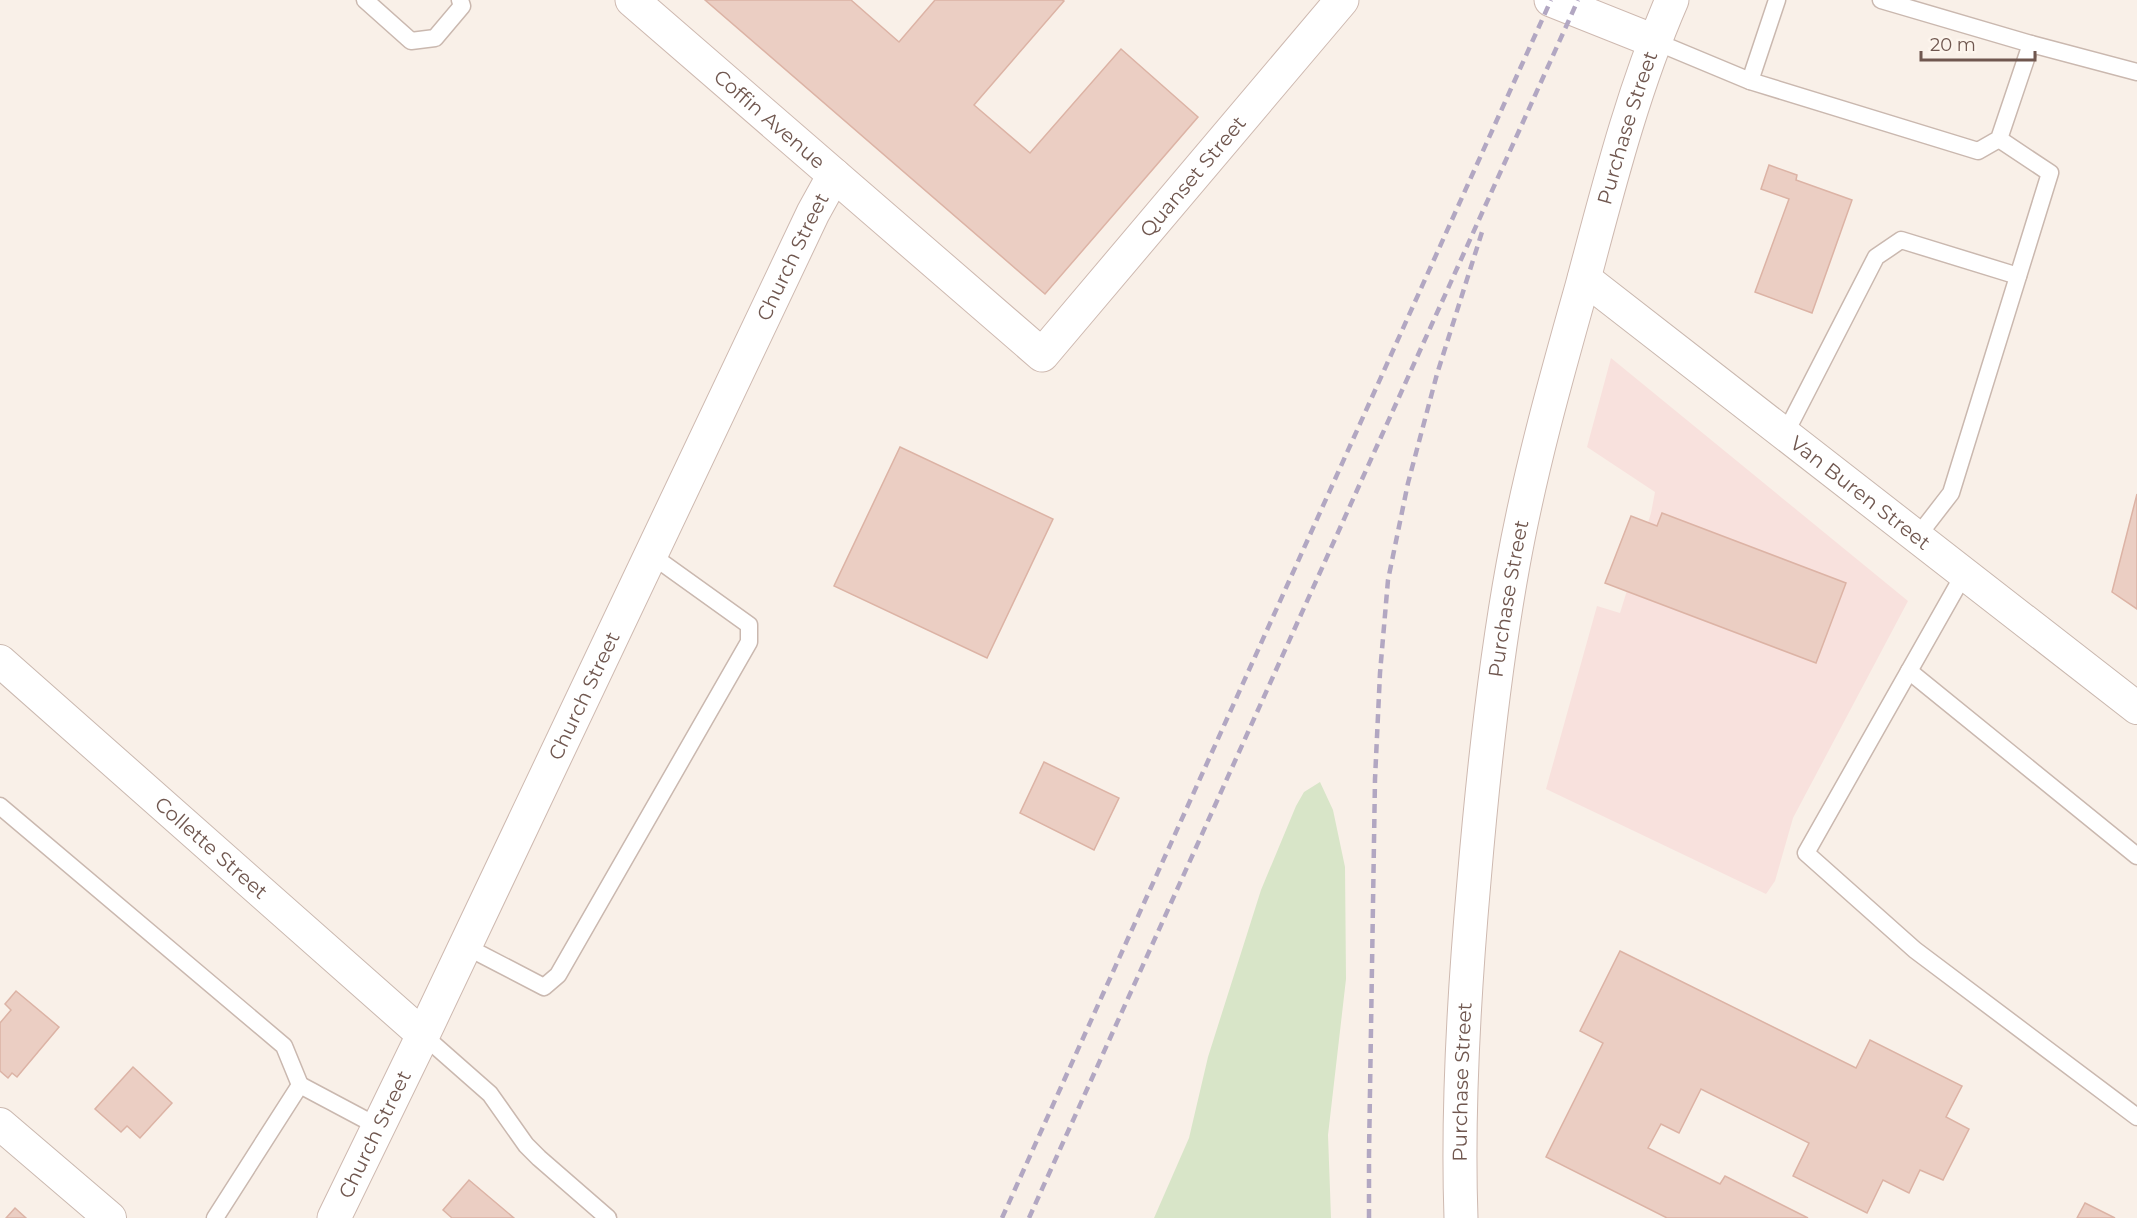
<svg xmlns="http://www.w3.org/2000/svg" width="2137" height="1218" font-family="Montserrat,sans-serif">
<style>
.commercial{fill:#f8e1dd}
.green{fill:#d8e5c8}
.building{fill:#ebcec3;stroke:#dcb3a5;stroke-width:1.5}
.lines{fill:none;stroke-linecap:round;stroke-linejoin:round}
.lane-casing{stroke:#cab8af;stroke-width:19}
.street-casing{stroke:#cab8af;stroke-width:34}
.secondary-casing{stroke:#ceb9b0;stroke-width:35}
.lane{stroke:#fff;stroke-width:16}
.street{stroke:#fff;stroke-width:32}
.secondary{stroke:#fff;stroke-width:33}
.rail{stroke:#b2a7c2;stroke-width:4.5;stroke-dasharray:9 6;stroke-linecap:butt}
.labels{text-anchor:middle;dominant-baseline:central;stroke-width:4.5;stroke-linejoin:round;paint-order:stroke}
.street-label{font-size:20px;fill:#70574f;stroke:#fdf5ed}
</style>
<rect width="100%" height="100%" fill="#f9f0e8"/>
<!-- commercial -->
<path class="commercial" d="M1611,358L1908,601L1793,818L1775,881L1766,894L1546,789L1597,606L1620,613L1651,513L1655,492L1587,447Z"/>
<!-- green -->
<path class="green" d="M1320,782L1333,810L1345,867L1346,979L1328,1135L1331,1218H1154L1189,1138L1208,1057L1261,890L1296,806L1304,792Z"/>
<!-- building -->
<g class="building">
<path d="M705,0H851L899,42L935,0H1062L1064,1L974,105L1030,153L1121,49L1198,117L1045,294Z"/>
<path d="M1769,165L1797,175L1796,180L1852,200L1812,313L1755,292L1789,199L1761,189Z"/>
<path d="M900,447L1053,519L987,658L834,586Z"/>
<path d="M2137,494V609L2112,592Z"/>
<path d="M1662,513L1846,583L1816,663L1605,583L1631,516L1657,526Z"/>
<path d="M1044,762L1119,798L1094,850L1020,813Z"/>
<path d="M1620,951L1856,1068L1870,1040L1962,1086L1946,1117L1969,1129L1943,1180L1920,1170L1909,1193L1883,1180L1867,1213L1793,1176L1809,1143L1701,1089L1679,1133L1661,1124L1648,1148L1720,1184L1725,1176L1808,1218H1667L1546,1157L1603,1043L1580,1031Z"/>
<path d="M16,991L59,1027L17,1077L12,1073L8,1078L0,1071V1023L11,1010L5,1004Z"/>
<path d="M133,1067L172,1103L140,1138L127,1126L121,1132L95,1109Z"/>
<path d="M469,1180L514,1218H452L443,1210Z"/>
<path d="M2085,1203L2115,1218H2077Z"/>
<path d="M15,1208L26,1218H6Z"/>
</g>
<g class="lines">
<defs>
<g id="lane">
<path d="M365,0L411,41L435,38L462,6L460,0"/>
<path d="M1777,0L1750,81L1978,151L1999,139L2031,44L2137,72"/>
<path d="M1881,0L2031,44"/>
<path d="M1654,41L1750,81"/>
<path d="M1785,434L1876,257L1901,240L2018,276"/>
<path d="M1917,537L1951,493L2050,173L1999,139"/>
<path d="M1964,574L1806,853L1915,950L2137,1117"/>
<path d="M1909,671L2137,856"/>
<path d="M0,806L284,1046L300,1085"/>
<path d="M465,946L544,987L558,975L749,642V625L650,554"/>
<path d="M423,1035L490,1094L526,1145L539,1158L608,1218"/>
<path d="M215,1218L300,1085L379,1127"/>
</g>
<g id="street">
<path id="s1" d="M1584,278L2137,708"/>
<path id="s2" d="M0,661L423,1035"/>
<path d="M0,1124L110,1218"/>
</g>
<g id="secondary">
<path id="s3" d="M632,0L1042,355L1342,0"/>
<path d="M1551,0L1654,41"/>
<path id="s4" d="M334,1218L423,1035L813,213L834,175"/>
<path id="s5" d="M1461,1218C1457,1106 1464,993 1474,881C1483,775 1494,669 1513,565C1530,471 1556,378 1582,286C1608,189 1632,92 1672,0"/>
</g>
</defs>
<!-- lane casing -->
<use href="#lane" class="lane-casing"/>
<!-- street casing -->
<use href="#street" class="street-casing"/>
<!-- secondary casing -->
<use href="#secondary" class="secondary-casing"/>
<!-- lane -->
<use href="#lane" class="lane"/>
<!-- street -->
<use href="#street" class="street"/>
<!-- secondary -->
<use href="#secondary" class="secondary"/>
<!-- rail -->
<g class="rail">
<path d="M1002,1218L1551,0"/>
<path d="M1029,1218L1578,0"/>
<path d="M1369,1218V1154L1375,779L1380,673L1388,580L1408,483L1437,374L1482,232"/>
</g>
</g>
<g class="labels">
<!-- street labels -->
<g class="street-label">
<text stroke="none"><textPath href="#s3" startOffset="182">Coffin Avenue</textPath></text>
<text stroke="none"><textPath href="#s5" startOffset="1108">Purchase Street</textPath></text>
<text stroke="none"><textPath href="#s3" startOffset="776">Quanset Street</textPath></text>
<text stroke="none"><textPath href="#s4" startOffset="1065">Church Street</textPath></text>
<text stroke="none"><textPath href="#s1" startOffset="350">Van Buren Street</textPath></text>
<text stroke="none"><textPath href="#s5" startOffset="622">Purchase Street</textPath></text>
<text stroke="none"><textPath href="#s4" startOffset="579">Church Street</textPath></text>
<text stroke="none"><textPath href="#s2" startOffset="282">Collette Street</textPath></text>
<text stroke="none"><textPath href="#s5" startOffset="136">Purchase Street</textPath></text>
<text stroke="none"><textPath href="#s4" startOffset="93">Church Street</textPath></text>
</g>
</g>
<!-- scale -->
<path d="M1921 51v9h114v-9" fill="none" stroke="#70574f" stroke-width="3"/>
<text x="1930" y="51" font-size="18" fill="#70574f" stroke="#fdf5ed" stroke-width="4.5" paint-order="stroke">20 m</text>
</svg>
